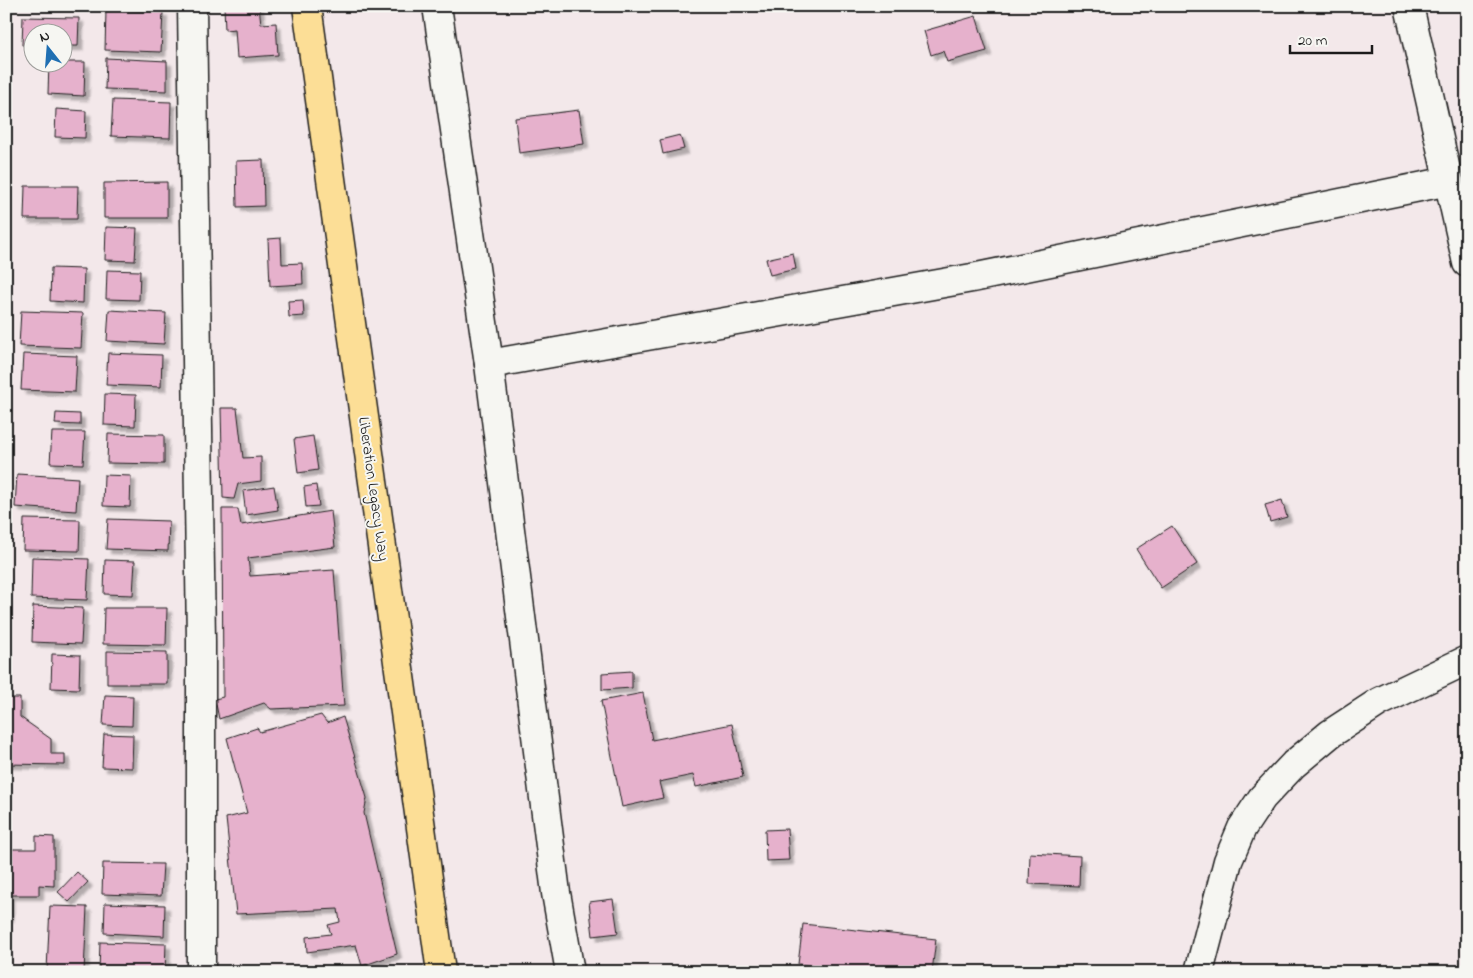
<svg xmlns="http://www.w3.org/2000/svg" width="1473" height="978" font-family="'Indie Flower',sans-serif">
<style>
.building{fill:#e6b1cc;stroke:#1c1c1c;filter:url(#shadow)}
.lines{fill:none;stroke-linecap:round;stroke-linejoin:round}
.minor-casing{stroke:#1c1c1c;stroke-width:31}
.major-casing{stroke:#1c1c1c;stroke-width:31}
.minor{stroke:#f6f6f2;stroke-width:28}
.major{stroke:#fcde96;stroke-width:28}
.labels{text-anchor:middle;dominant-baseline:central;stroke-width:4;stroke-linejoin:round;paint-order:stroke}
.street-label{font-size:16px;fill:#1c1c1c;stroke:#f6f6f2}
</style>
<defs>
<filter id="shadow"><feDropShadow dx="4.5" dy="4.5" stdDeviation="1" flood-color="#0004"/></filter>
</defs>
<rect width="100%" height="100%" fill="#f3e8ea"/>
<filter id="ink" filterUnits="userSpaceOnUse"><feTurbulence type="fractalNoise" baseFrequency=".02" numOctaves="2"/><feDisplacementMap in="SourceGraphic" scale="10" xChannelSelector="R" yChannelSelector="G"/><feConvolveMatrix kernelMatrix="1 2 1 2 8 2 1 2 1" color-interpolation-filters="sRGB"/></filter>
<g filter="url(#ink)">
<!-- building -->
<g class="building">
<path d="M224,6H259L261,24L276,23L278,55L237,58L235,29L225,30Z"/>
<path d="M106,10L163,12L161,52L105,50Z"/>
<path d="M976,16L987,51L947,62L943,51L931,55L924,31Z"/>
<path d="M23,17L79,18L78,46H62V32H32V45H22Z"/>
<path d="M106,58L167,61V91L105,89Z"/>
<path d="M49,62H85L84,96L48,94Z"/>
<path d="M113,100L171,102L170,138L111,136Z"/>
<path d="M56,109L86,111L85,138L55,137Z"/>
<path d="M579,110L584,144L519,153L515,118Z"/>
<path d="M680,135L684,149L663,154L660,140Z"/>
<path d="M263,160L264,206L237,207L236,161Z"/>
<path d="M167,182V218H104V183Z"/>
<path d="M25,186H78L77,219H24Z"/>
<path d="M106,227L137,228L135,261L105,260Z"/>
<path d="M281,238L282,264L302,263L303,284L270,286L268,239Z"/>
<path d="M793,253L796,269L770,275L766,259Z"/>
<path d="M51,268L84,269L83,303L50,301Z"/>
<path d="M107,270L140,271L139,300L106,299Z"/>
<path d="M303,300L304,316L289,317L288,301Z"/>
<path d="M109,310L166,313L164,344L107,341Z"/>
<path d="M21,311L83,313L81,348L19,346Z"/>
<path d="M108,353L162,355L161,387L106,385Z"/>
<path d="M23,354L77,356L75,392L21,390Z"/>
<path d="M105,394L136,395L135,426L104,425Z"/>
<path d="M221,408H237L243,458L261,457V481L238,484L234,499L223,498Z"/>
<path d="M56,413L80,414V425L55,424Z"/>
<path d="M52,432H85L83,464L50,463Z"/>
<path d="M108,434L164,435V464L107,463Z"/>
<path d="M313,436L318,470L298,473L294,439Z"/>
<path d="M17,474L78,478L76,511L15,507Z"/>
<path d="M104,475L131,476L130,507L103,506Z"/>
<path d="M316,485L319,506L306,507L304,487Z"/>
<path d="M274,486L278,510L246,515L243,491Z"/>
<path d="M1282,500L1287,517L1270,522L1265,505Z"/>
<path d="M222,509H238L241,525L331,511L335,547L248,558L250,576L334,570L344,706L271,709L264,703L219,719L215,699L223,697Z"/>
<path d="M24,519L80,520L79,551L23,550Z"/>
<path d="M108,519L169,521L168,551L106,549Z"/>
<path d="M1172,526L1197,564L1161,588L1136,549Z"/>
<path d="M32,557L89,559L87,600L31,598Z"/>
<path d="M105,560L135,561L133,595L104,594Z"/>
<path d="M33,606L83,608L81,644L32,642Z"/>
<path d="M104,608H167L166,645L103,644Z"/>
<path d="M107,651L167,652V684H107Z"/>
<path d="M52,654L80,655L79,689L51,688Z"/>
<path d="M632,671V688L602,690V673Z"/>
<path d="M643,693L652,740L732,724L743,777L696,787L693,775L659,782L663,798L622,807L601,701Z"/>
<path d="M105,695L133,696L132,726L103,725Z"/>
<path d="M6,698H20V717L51,739V754H65V765L6,764Z"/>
<path d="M321,715L327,723L343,717L367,798L364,813L397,954L362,966L356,945L307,952L306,937L331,934L328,925L340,922L338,909L236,914L226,818L247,813L227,738L257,728L260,732Z"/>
<path d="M104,734L133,735L132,768L102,767Z"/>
<path d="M787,829L789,860L766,861L765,830Z"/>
<path d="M36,836L54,837V886L39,885V895H9V917H6L7,849H36Z"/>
<path d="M1030,853L1080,856L1079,886L1029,884Z"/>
<path d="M103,863L163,864L161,896L102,894Z"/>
<path d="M77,872L88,882L69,902L58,892Z"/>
<path d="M613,899L618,933L593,936L589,902Z"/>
<path d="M105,903L165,905L164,936L104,933Z"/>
<path d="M50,906L87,907L84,972L47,970Z"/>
<path d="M803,924L936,939L932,972H828L829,968L798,964Z"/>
<path d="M100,942L166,944L165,972H99Z"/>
</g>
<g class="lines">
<defs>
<g id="minor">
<path d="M192,6L201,641V972"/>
<path d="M437,6L489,364L556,893L570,972"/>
<path d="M1409,6L1467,263"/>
<path d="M489,364L972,278L1449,181"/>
<path d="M1199,972L1228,861L1242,828L1262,798L1294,764L1330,734L1379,702L1467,660"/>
</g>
<path id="major" d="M307,6L441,972"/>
</defs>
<!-- minor casing -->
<use href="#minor" class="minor-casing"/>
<!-- major casing -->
<use href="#major" class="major-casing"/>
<!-- minor -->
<use href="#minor" class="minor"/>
<!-- major -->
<use href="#major" class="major"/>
</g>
</g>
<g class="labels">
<!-- street labels -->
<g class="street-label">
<text transform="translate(373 489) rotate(82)">Liberation Legacy Way</text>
</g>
</g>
<!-- margin -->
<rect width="1473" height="978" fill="none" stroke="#f6f6f2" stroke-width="25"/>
<rect x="12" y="12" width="1448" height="953" fill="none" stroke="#1c1c1c" stroke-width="2" filter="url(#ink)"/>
<!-- north arrow -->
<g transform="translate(48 48) rotate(343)"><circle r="24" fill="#f6f6f2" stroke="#9f9f9c"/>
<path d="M0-4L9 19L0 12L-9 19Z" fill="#1f6fb2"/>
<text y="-8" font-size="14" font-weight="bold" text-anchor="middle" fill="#1c1c1c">N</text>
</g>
<!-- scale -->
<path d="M1290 45v8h82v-8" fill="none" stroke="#1c1c1c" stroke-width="2.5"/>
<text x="1298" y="45" font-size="15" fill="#1c1c1c" stroke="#f6f6f2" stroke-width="4" paint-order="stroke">20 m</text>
</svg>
